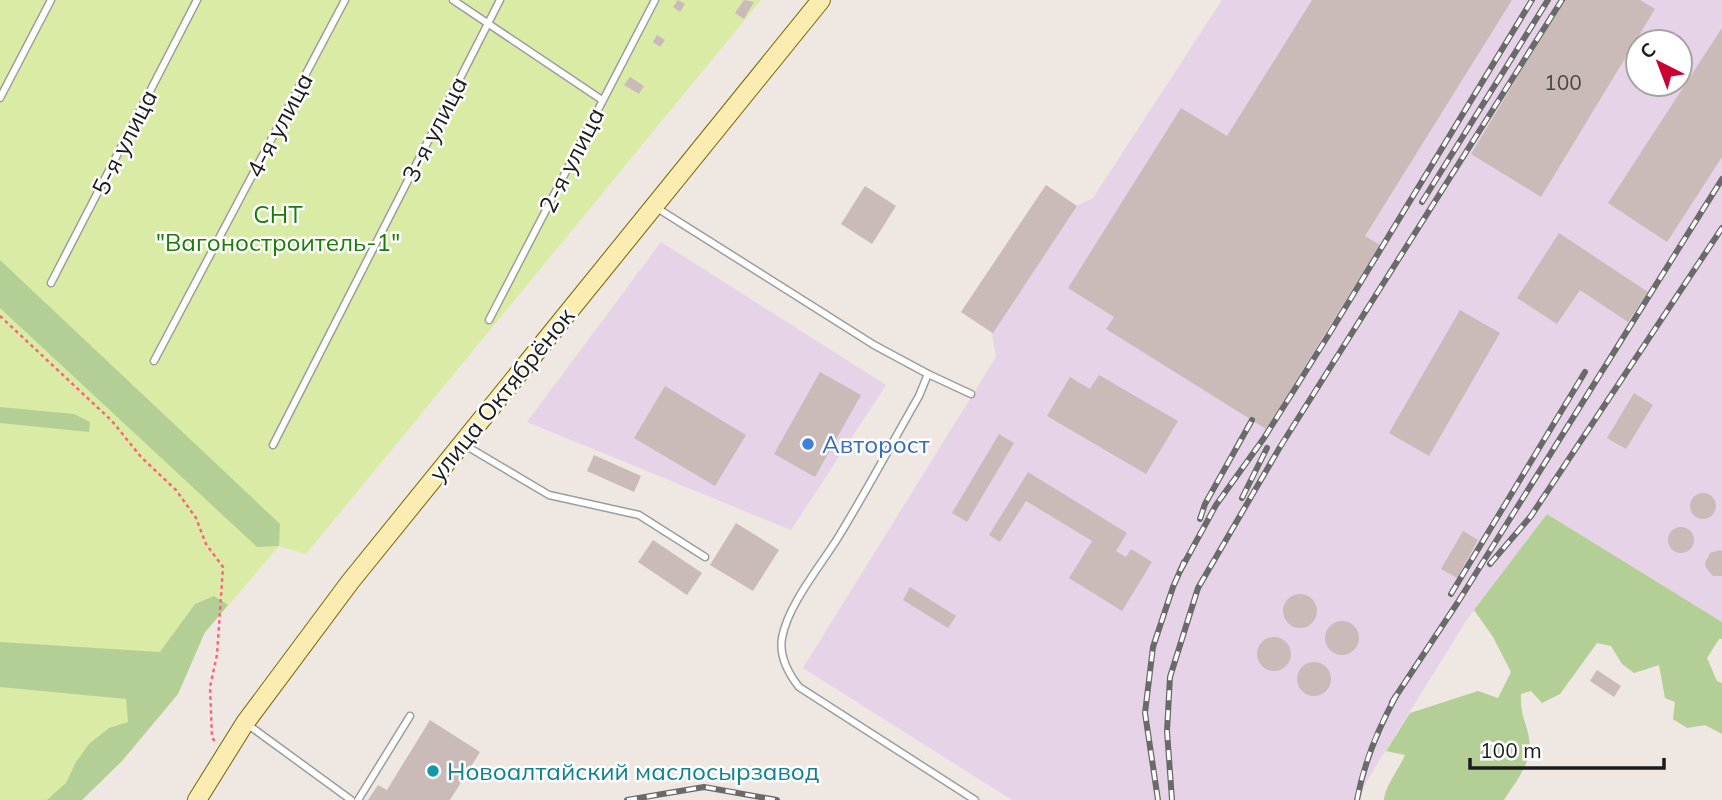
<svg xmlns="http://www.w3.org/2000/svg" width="1722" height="800" font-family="Mulish,sans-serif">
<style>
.industrial{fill:#e6d3e8;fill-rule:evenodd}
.grass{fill:#d9eba5}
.forest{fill:#b4cf95}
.building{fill:#cabbb8}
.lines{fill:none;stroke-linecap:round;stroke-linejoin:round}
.lane-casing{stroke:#9d9d9d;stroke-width:9}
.secondary-casing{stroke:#766501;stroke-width:20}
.path{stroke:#fe6279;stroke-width:2.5;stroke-dasharray:3.5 3.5;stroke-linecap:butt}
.lane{stroke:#fff;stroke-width:6}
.secondary{stroke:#fbedb2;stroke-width:18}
.rail-casing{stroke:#6a6a6a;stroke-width:6}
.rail{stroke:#fff;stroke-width:3.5;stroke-dasharray:10;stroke-linecap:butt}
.shop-dot{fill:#3f7fe0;stroke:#fff;stroke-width:2.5}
.culture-dot{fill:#0f9aa8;stroke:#fff;stroke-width:2.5}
.labels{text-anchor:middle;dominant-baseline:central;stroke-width:5;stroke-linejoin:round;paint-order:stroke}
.number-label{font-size:21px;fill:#484443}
.street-label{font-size:24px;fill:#1c1c1c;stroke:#fff}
.park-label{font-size:24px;fill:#1b7d07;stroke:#fff}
.shop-label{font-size:24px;fill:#366cbe;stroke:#fff;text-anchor:start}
.culture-label{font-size:24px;fill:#0d838f;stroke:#fff;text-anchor:start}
</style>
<rect width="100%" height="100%" fill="#eee7e2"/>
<!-- industrial -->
<g class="industrial">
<path d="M1222,0H1722V622L1547,514L1466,621L1355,800H1012L803,668L996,357L992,333L961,312L1046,185L1077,206L1093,198ZM1638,42H1680V84H1638Z"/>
<path d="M661,242L886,385L791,530L527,422Z"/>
</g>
<!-- grass -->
<path class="grass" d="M0,0H761L306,554L279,546L62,800H0Z"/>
<!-- forest -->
<g class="forest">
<path d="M0,260L280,524L279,546L257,547L0,308Z"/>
<path d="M0,407L74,414L90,422L89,432L0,423Z"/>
<path d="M1547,514L1722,622V639H1719L1707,658L1717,681L1722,683V734L1705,725L1687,728L1673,719L1675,702L1665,698L1659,665L1634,673L1622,664L1611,646L1597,643L1560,694L1542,703L1531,691L1521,694C1520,716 1526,720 1529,738C1533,763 1516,781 1504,800H1384C1385,786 1399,769 1405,755L1386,751L1410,713L1478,691L1498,698L1511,672L1493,637L1474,610Z"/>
<path d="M214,596L228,605L205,632L178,694L122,761L82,800H47L66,783L76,762L89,744L109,728L128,722L126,699L0,687V642L160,652L195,604Z"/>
</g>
<!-- building -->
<g class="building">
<path d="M678,0L685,4L680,12L673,7Z"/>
<path d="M744,0L754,2L744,19L735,13Z"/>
<path d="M1312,0H1512L1365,236L1380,245L1266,429L1106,329L1114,317L1068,288L1181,108L1227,136Z"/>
<path d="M1564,0H1640L1655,9L1541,197L1471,154Z"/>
<path d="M1722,28V157L1667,242L1608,203Z"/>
<path d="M657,35L665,40L660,47L653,42Z"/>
<path d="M630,77L644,86L639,94L624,85Z"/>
<path d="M1046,185L1077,206L993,333L961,312Z"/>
<path d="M865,186L896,206L872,244L841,224Z"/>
<path d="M1559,233L1648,292L1628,322L1580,290L1557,324L1517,298Z"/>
<path d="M1460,310L1500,333L1429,456L1389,433Z"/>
<path d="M820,372L861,395L815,477L774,454Z"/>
<path d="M1099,375L1178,421L1146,474L1047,416L1070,377L1090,389Z"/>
<path d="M665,386L746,435L715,486L634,438Z"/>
<path d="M1634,393L1653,405L1626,449L1607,438Z"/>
<path d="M999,434L1014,443L967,522L952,513Z"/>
<path d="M594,455L641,476L634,492L587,471Z"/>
<path d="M1028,472L1127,533L1116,551L1126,557L1131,549L1152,562L1122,611L1069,578L1092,541L1026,501L1000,542L989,535Z"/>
<circle cx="1703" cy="506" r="13"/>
<path d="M736,523L779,550L753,591L710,565Z"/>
<circle cx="1681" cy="540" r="13"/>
<path d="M1463,531L1478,540L1457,578L1441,569Z"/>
<path d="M653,540L702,573L687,595L638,562Z"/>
<path d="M1720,550L1722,551V576H1713L1706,568L1705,563L1710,553Z"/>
<path d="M910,587L956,616L948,628L903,600Z"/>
<circle cx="1300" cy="611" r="17"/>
<circle cx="1342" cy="638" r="17"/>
<circle cx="1274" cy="654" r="17"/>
<circle cx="1314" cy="679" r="17"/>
<path d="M1597,670L1621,686L1614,697L1590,681Z"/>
<path d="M430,720L480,752L450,800H368L378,785L387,790Z"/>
</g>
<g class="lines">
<defs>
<g id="lane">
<path d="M453,0L602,100"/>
<path d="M0,98L51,0"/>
<path d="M657,208L874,345L928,374L919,396C892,443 867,490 839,536C822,564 788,604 782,638C779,656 788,673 799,687L975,800"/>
<path d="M51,283L197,0"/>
<path d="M489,320L655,0"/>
<path d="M154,361L345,0"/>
<path d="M928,374L971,394"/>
<path d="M463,444L549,495L639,515L705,557"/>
<path d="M273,445L500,0"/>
<path d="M247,724L351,800"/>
<path d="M358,800L410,716"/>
</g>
<path id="secondary" d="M197,800L245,723L350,582L821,0"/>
</defs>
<!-- lane casing -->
<use href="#lane" class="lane-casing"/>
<!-- secondary casing -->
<use href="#secondary" class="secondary-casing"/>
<!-- path -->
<path class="path" d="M0,316L112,421L141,457L176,490L196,518L206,544L223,567L217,655L210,687L212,737L215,742"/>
<!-- lane -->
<use href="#lane" class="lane"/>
<!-- secondary -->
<use href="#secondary" class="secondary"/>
<defs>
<g id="rail">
<path d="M1422,202L1548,0"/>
<path d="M1242,498L1267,448"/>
<path d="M1200,519L1205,504L1252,420"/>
<path d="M1490,564L1531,516L1722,228"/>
<path d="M1180,571L1216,505L1264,438L1331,331L1532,0"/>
<path d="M1451,594L1585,372"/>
<path d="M1392,702L1458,602L1722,179"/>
<path d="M627,800L704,787L777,800"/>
<path d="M1158,800L1145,713L1153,647L1173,587L1184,562"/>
<path d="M1172,800L1167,731L1170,677L1198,588L1280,447L1562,0"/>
<path d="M1357,800C1364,762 1378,729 1396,696"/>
</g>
</defs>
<!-- rail casing -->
<use href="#rail" class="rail-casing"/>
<!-- rail -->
<use href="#rail" class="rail"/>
</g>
<!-- markers -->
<circle class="shop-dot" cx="808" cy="444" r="7"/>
<circle class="culture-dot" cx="433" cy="771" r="7"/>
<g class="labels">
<!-- number labels -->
<g class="number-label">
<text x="1563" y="82">100</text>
</g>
<!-- street labels -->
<g class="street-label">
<text transform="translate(279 125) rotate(-62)">4-я улица</text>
<text transform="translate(434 129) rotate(-63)">3-я улица</text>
<text transform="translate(124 142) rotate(-63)">5-я улица</text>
<text transform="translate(571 160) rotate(-63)">2-я улица</text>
<text transform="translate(501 394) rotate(-51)">улица Октябрёнок</text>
</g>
<!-- park labels -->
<g class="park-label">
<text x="278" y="214">СНТ<tspan x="278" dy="28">"Вагоностроитель-1"</tspan></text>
</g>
<!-- shop labels -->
<g class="shop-label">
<text x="822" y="444">Авторост</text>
</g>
<!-- culture labels -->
<g class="culture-label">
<text x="447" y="771">Новоалтайский маслосырзавод</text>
</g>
</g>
<!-- north arrow -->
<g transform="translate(1659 63) rotate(318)"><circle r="33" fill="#ffffff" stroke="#a4a4a4" stroke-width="2"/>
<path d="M0-5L12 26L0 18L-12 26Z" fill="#c90032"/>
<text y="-10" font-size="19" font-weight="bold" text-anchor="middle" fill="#1c1c1c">С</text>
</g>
<!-- scale -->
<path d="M1470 758v10h194v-10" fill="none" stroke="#1c1c1c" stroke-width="3.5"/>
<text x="1480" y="758" font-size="21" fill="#1c1c1c" stroke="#ffffff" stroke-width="5" paint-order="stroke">100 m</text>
</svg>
